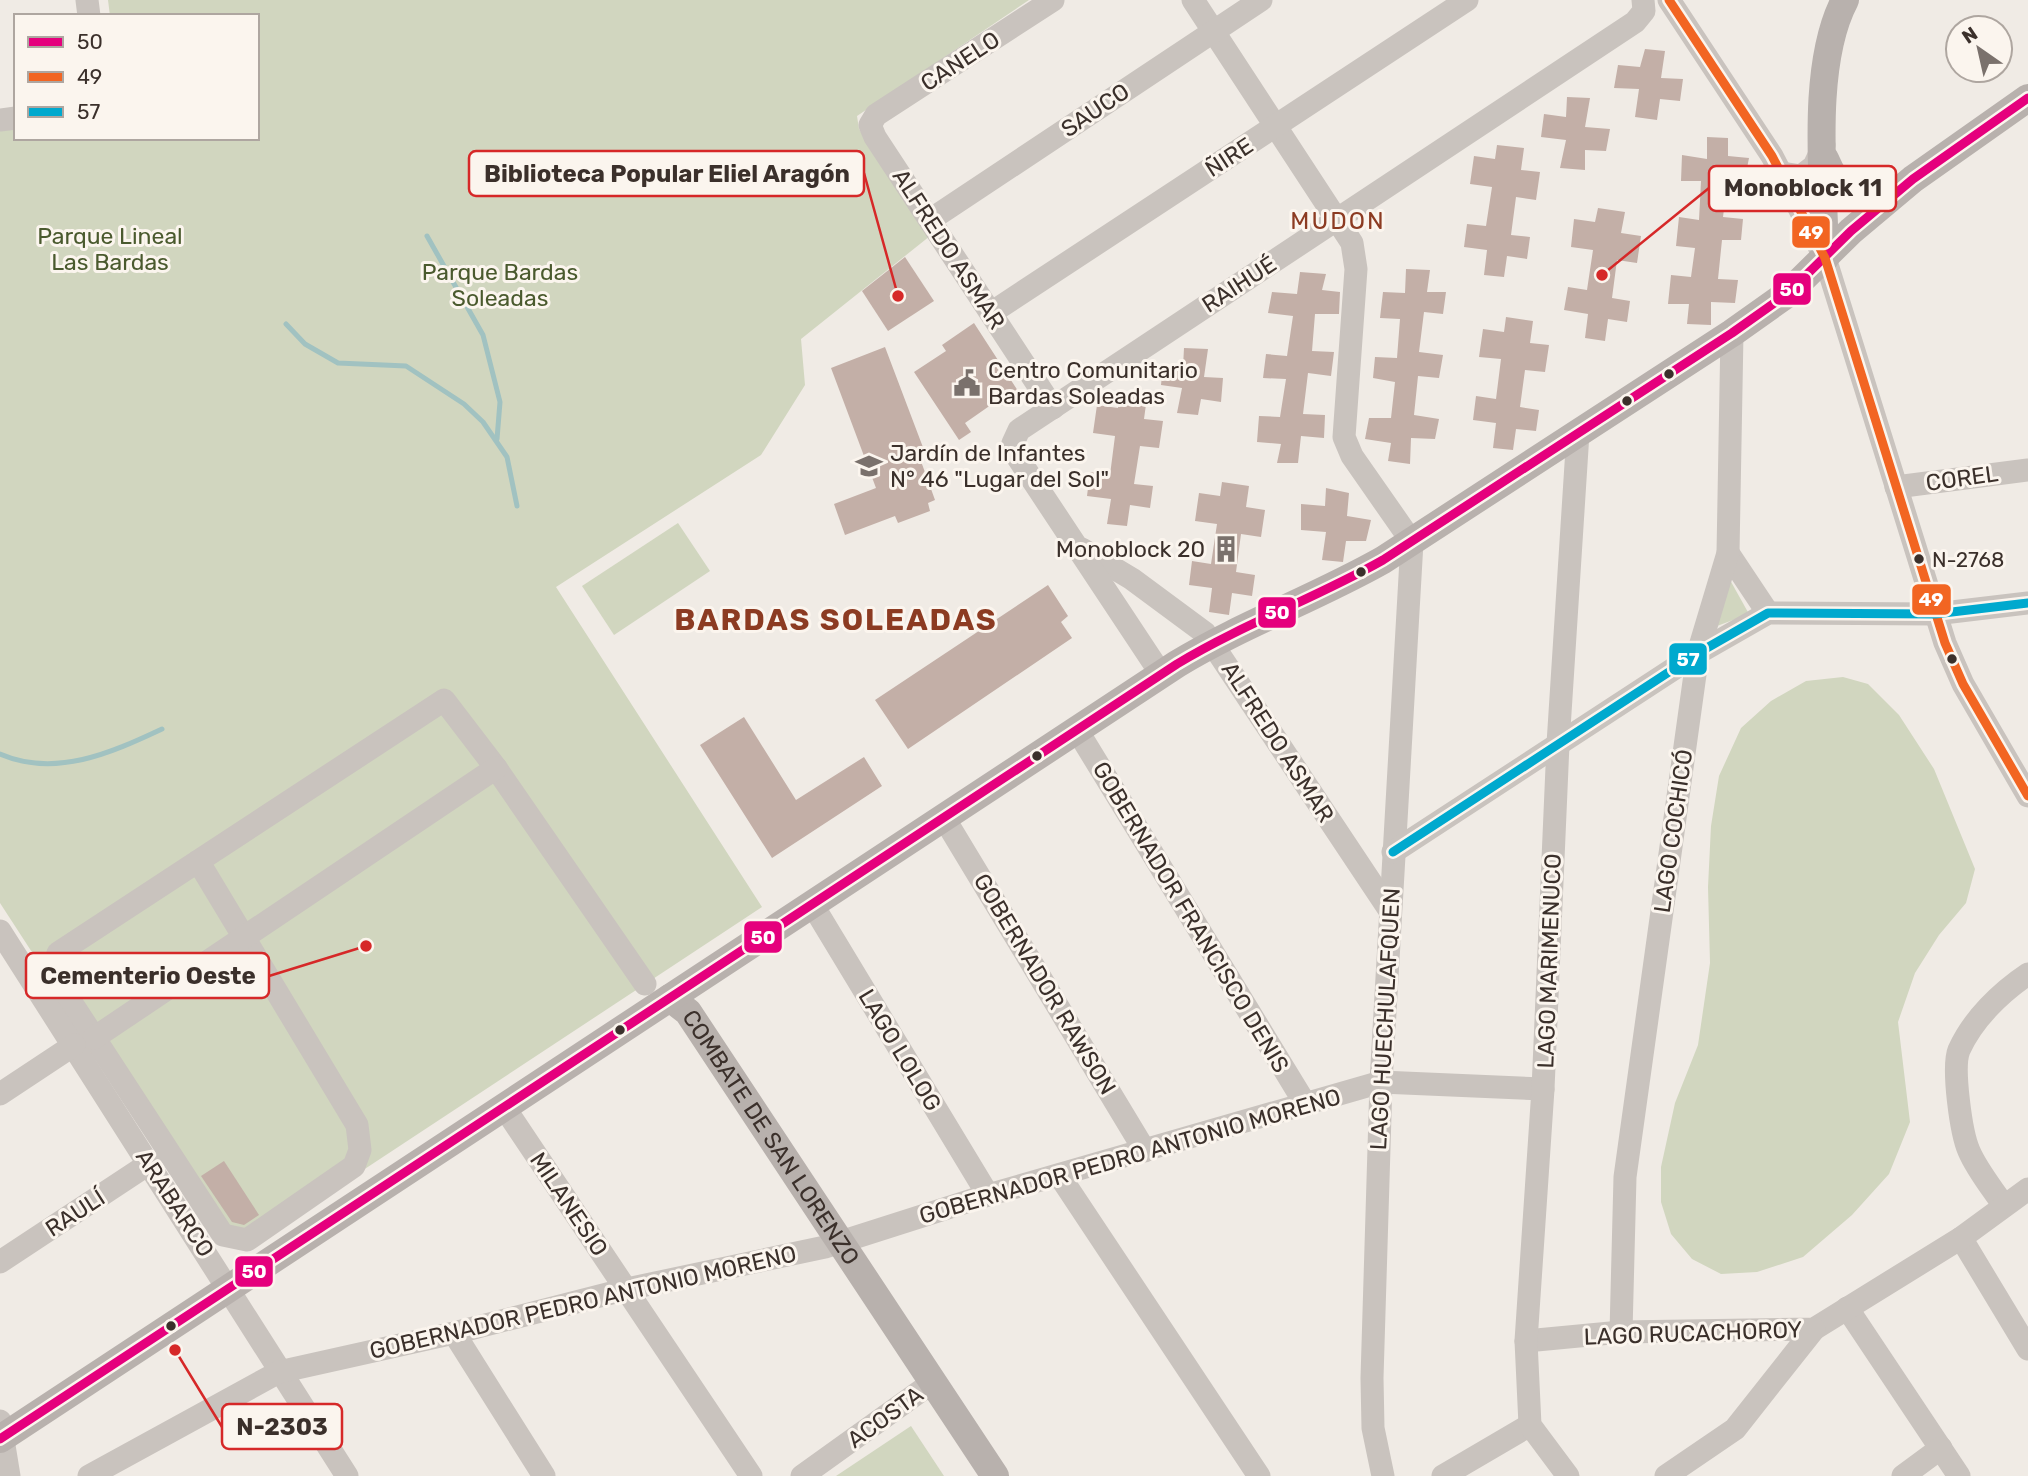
<svg xmlns="http://www.w3.org/2000/svg" width="2028" height="1476" font-family="Rubik,sans-serif">
<style>
.green{fill:#d1d6bf}
.lines{fill:none;stroke-linecap:round;stroke-linejoin:round}
.stream{stroke:#a1c2c1;stroke-width:5}
.building{fill:#c3afa7}
.minor{stroke:#c9c3be;stroke-width:23}
.major{stroke:#b8b1ad;stroke-width:28}
.bus-1-casing{stroke:#fbf5ee;stroke-width:14}
.bus-2-casing{stroke:#fbf5ee;stroke-width:14}
.bus-3-casing{stroke:#fbf5ee;stroke-width:14}
.bus-1{stroke:#e5007d;stroke-width:9}
.bus-2{stroke:#f26522;stroke-width:9}
.bus-3{stroke:#00a9ce;stroke-width:9}
.bus-dot{fill:#3b302b;stroke:#fbf5ee;stroke-width:2.5}
.labels{text-anchor:middle;dominant-baseline:central;stroke-width:6;stroke-linejoin:round;paint-order:stroke}
.bus-label{font-size:21px;fill:#3b302b;stroke:#fbf5ee;text-anchor:start}
.street-label{font-size:23px;fill:#3b302b;stroke:#fbf5ee}
.park-label{font-size:23px;fill:#4a5a2e;stroke:#fbf5ee}
.poi-label{font-size:23px;fill:#3b302b;stroke:#fbf5ee;text-anchor:start}
.neighbourhood-label{font-size:24px;letter-spacing:2px;fill:#8c3b22;stroke:#fbf5ee}
.district-label{font-size:30px;font-weight:bold;letter-spacing:2px;fill:#8c3b22;stroke:#fbf5ee}
.leader{fill:none;stroke:#d62828;stroke-width:2.5}
.callout-dot{fill:#d62828;stroke:#fbf5ee;stroke-width:2.5}
.callout{fill:#fbf5ee;stroke:#d62828;stroke-width:2.5}
.callout-label{font-size:24px;text-anchor:middle;font-weight:bold;fill:#3b302b}
.line-badge{stroke:#fbf5ee;stroke-width:2.5}
.badge-label{font-size:19px;text-anchor:middle;font-weight:bold;fill:#fff}
</style>
<rect width="100%" height="100%" fill="#f0ebe5"/>
<!-- green -->
<g class="green">
<path d="M108,0H1029L857,116L859,129L930,236L801,339L805,385L761,455L556,587L762,907L242,1250L223,1246L0,903V129L16,127V138H257V16H110Z"/>
<path d="M678,523L710,571L614,635L582,586Z"/>
<path d="M1730,580L1749,614L1717,626Z"/>
<path d="M1843,677L1868,684L1899,715L1934,769L1975,869L1966,903L1939,935L1915,973L1898,1022L1910,1122L1889,1174L1852,1215L1803,1257L1757,1272L1721,1274L1692,1259L1671,1234L1661,1202V1167L1675,1103L1698,1045L1710,963L1708,887L1711,826L1719,776L1741,728L1771,701L1806,681Z"/>
<path d="M911,1426L944,1476H836Z"/>
</g>
<g class="lines">
<!-- stream -->
<g class="stream">
<path d="M427,236L483,335L500,402L497,439"/>
<path d="M286,324L305,344L338,363L406,366L464,404L483,422L507,457L517,506"/>
<path d="M0,754C55,778 111,753 162,729"/>
</g>
</g>
<!-- building -->
<g class="building">
<path d="M1645,49L1665,51L1661,78L1683,79L1680,101L1660,99L1657,120L1635,117L1639,89L1614,88L1618,65L1640,67Z"/>
<path d="M1567,97L1590,98L1585,127L1610,129L1606,151L1585,150V170L1560,168L1566,140L1541,137L1544,114L1566,117Z"/>
<path d="M1707,137L1728,138V156L1749,158L1745,178L1728,177L1723,217L1743,219L1741,240H1722L1718,279L1738,280L1735,303L1711,302V325L1687,324L1689,304H1668L1671,275L1691,277L1695,248L1676,246L1679,217L1699,220L1701,181H1681L1682,155L1707,159Z"/>
<path d="M1497,145L1524,148L1521,170L1540,172L1536,200L1516,197L1511,235L1530,237L1527,259L1507,256L1504,277L1484,275L1487,250L1464,247L1467,224L1486,226L1492,187L1470,184L1474,156L1495,159Z"/>
<path d="M1598,208L1625,212L1621,233L1641,236L1637,263L1617,260L1612,298L1630,301L1627,322L1608,319L1605,341L1585,338L1588,314L1564,310L1568,287L1587,290L1593,250L1571,247L1574,219L1595,222Z"/>
<path d="M905,257L934,301L888,331L862,291Z"/>
<path d="M1406,269L1430,270L1427,292H1446L1443,314L1424,312L1419,352L1443,355L1439,378L1418,376L1414,415L1439,419L1435,439L1411,438L1410,464L1388,461L1391,443L1365,439L1369,418H1391L1395,382L1373,378L1375,357L1397,358L1400,319L1380,318L1383,292L1405,293Z"/>
<path d="M1300,272L1326,274L1322,290L1340,292L1339,314H1315L1312,351L1334,352L1331,376L1308,373L1303,414L1325,415L1324,438L1301,436L1298,463H1277L1281,444L1257,442L1259,416L1280,417L1286,379L1263,378L1266,354L1287,356L1293,316L1268,313L1272,292L1297,294Z"/>
<path d="M1506,317L1533,321L1530,343L1549,345L1545,372L1525,370L1520,407L1539,410L1536,431L1516,429L1513,450L1493,448L1496,423L1473,420L1476,396L1496,399L1501,359L1479,357L1483,329L1504,332Z"/>
<path d="M974,323L1020,394L1001,406L998,400L965,423L971,432L959,440L914,372L946,351L942,345Z"/>
<path d="M885,347L924,450L918,453L935,500L928,503L930,511L898,523L895,516L845,535L834,504L876,488L831,368Z"/>
<path d="M1184,348L1208,349L1204,377L1223,378L1221,402L1201,399L1198,415L1177,413L1182,388L1161,385L1163,365L1183,367Z"/>
<path d="M1120,393L1147,397L1144,419L1163,421L1159,448L1140,446L1134,484L1153,486L1150,508L1130,505L1127,526L1107,524L1111,499L1087,496L1090,472L1110,475L1115,436L1093,433L1097,405L1118,408Z"/>
<path d="M1222,482L1249,486L1246,507L1265,510L1261,537L1241,534L1236,572L1255,575L1252,596L1232,593L1229,615L1209,612L1212,588L1189,585L1192,561L1211,564L1217,524L1195,521L1199,493L1220,496Z"/>
<path d="M1326,488L1349,493L1347,516L1371,520L1366,541H1346L1343,562L1322,560L1326,532L1301,530V504L1325,506Z"/>
<path d="M1048,585L1068,616L1061,622L1072,638L908,749L875,700Z"/>
<path d="M744,717L796,800L864,757L882,786L772,858L700,745Z"/>
<path d="M224,1161L259,1215L244,1225L232,1222L201,1176Z"/>
</g>
<g class="lines">
<!-- minor -->
<g class="minor">
<path d="M87,0L89,16"/>
<path d="M1193,0L1352,243L1356,269L1344,437L1352,456L1412,542L1381,1082L1372,1378L1373,1428L1383,1476"/>
<path d="M1669,0L1772,156L1825,258L1945,643L1963,684L2028,796"/>
<path d="M0,120L16,118"/>
<path d="M1782,173L1801,176L1814,166L1824,145"/>
<path d="M930,220L1261,0"/>
<path d="M991,313L1467,0"/>
<path d="M1053,408L875,137L870,125L876,115L1053,0"/>
<path d="M1896,487L2028,470"/>
<path d="M1082,549L1132,579L1205,633L1390,911"/>
<path d="M1728,553L1768,613"/>
<path d="M1161,674L1018,458L1013,443L1019,430L1635,22L1644,11L1643,0"/>
<path d="M1077,730L1306,1105"/>
<path d="M944,818L1145,1151"/>
<path d="M1393,852L1698,653L1768,613L1935,614L2028,603"/>
<path d="M198,861L357,1125L360,1150L354,1166L247,1240L223,1235L52,973L58,953L444,700L496,768L645,984"/>
<path d="M812,904L988,1195"/>
<path d="M0,931L347,1476"/>
<path d="M94,1038L496,768"/>
<path d="M0,1094L74,1045"/>
<path d="M504,1107L751,1476"/>
<path d="M1059,1175L1259,1476"/>
<path d="M2004,1206C1992,1188 1977,1170 1969,1151C1961,1133 1952,1067 1959,1050C1973,1019 2001,992 2028,974"/>
<path d="M1961,1238L2028,1349"/>
<path d="M0,1262L150,1163"/>
<path d="M1847,1308L1959,1476"/>
<path d="M1621,1332L1625,1177L1698,653L1728,553L1732,333"/>
<path d="M454,1333L544,1476"/>
<path d="M1526,1341L1621,1332L1814,1329L1961,1238L2028,1189"/>
<path d="M0,1421L9,1476"/>
<path d="M89,1476L279,1372L454,1333L627,1289L825,1247L988,1195L1381,1082L1543,1089"/>
<path d="M802,1476L933,1382"/>
<path d="M1443,1476L1530,1425"/>
<path d="M1568,1476L1530,1425L1526,1341L1543,1089L1558,744L1578,433"/>
<path d="M1666,1476L1735,1429L1814,1329"/>
<path d="M1903,1476L1941,1448"/>
</g>
<!-- major -->
<g class="major">
<path d="M1825,159C1837,187 1850,202 1880,205"/>
<path d="M1825,258C1824,183 1810,66 1845,0"/>
<path id="s1" d="M670,998L688,1012L995,1476"/>
<path d="M0,1439L1177,664C1243,624 1316,598 1383,560L1732,333L1787,294L1851,231L1913,179L2028,98"/>
</g>
<defs>
<path id="bus-1" d="M0,1439L1177,664C1243,624 1316,598 1383,560L1732,333L1787,294L1851,231L1913,179L2028,98"/>
<path id="bus-2" d="M1669,0L1772,156L1825,258L1945,643L1963,684L2028,796"/>
<path id="bus-3" d="M1393,852L1698,653L1768,613L1935,614L2028,603"/>
</defs>
<!-- bus-1 casing -->
<use href="#bus-1" class="bus-1-casing"/>
<!-- bus-2 casing -->
<use href="#bus-2" class="bus-2-casing"/>
<!-- bus-3 casing -->
<use href="#bus-3" class="bus-3-casing"/>
<!-- bus-1 -->
<use href="#bus-1" class="bus-1"/>
<!-- bus-2 -->
<use href="#bus-2" class="bus-2"/>
<!-- bus-3 -->
<use href="#bus-3" class="bus-3"/>
</g>
<!-- icons -->
<defs>
<symbol id="civic-bare" viewBox="-9 -9 18 18"><path d="M-.6-6.5H3V-4.5H.6V-3L4-1V1h2V6H-6V1h2V-1L-.6-3ZM-1.2 2.5V6h2.4V2.5Z" fill="#7a716c" stroke="#fbf5ee" stroke-width="2.5" paint-order="stroke"/></symbol>
<symbol id="school-bare" viewBox="-9 -9 18 18"><path d="M0-5L7-2L0 1L-7-2ZM-4 1L0 2.5L4 1V4Q0 6-4 4Z" fill="#7a716c" stroke="#fbf5ee" stroke-width="2.5" paint-order="stroke"/></symbol>
<symbol id="building-bare" viewBox="-9 -9 18 18"><path d="M-4-6H4V6H1V3H-1V6H-4ZM-2.5-4.3h1.7v1.8h-1.7ZM.8-4.3h1.7v1.8H.8ZM-2.5-1h1.7V.8h-1.7ZM.8-1h1.7V.8H.8Z" fill="#7a716c" stroke="#fbf5ee" stroke-width="2.5" paint-order="stroke"/></symbol>
</defs>
<g fill-rule="evenodd">
<use href="#civic-bare" x="948" y="364" width="38" height="38"/>
<use href="#school-bare" x="850" y="447" width="38" height="38"/>
<use href="#building-bare" x="1207" y="530" width="38" height="38"/>
</g>
<!-- markers -->
<g class="bus-dot">
<circle cx="1669" cy="374" r="6"/>
<circle cx="1627" cy="401" r="6"/>
<circle cx="1919" cy="559" r="6"/>
<circle cx="1361" cy="572" r="6"/>
<circle cx="1952" cy="659" r="6"/>
<circle cx="1037" cy="756" r="6"/>
<circle cx="620" cy="1030" r="6"/>
<circle cx="171" cy="1326" r="6"/>
</g>
<g class="labels">
<!-- bus labels -->
<g class="bus-label">
<text x="1932" y="559">N-2768</text>
</g>
<!-- street labels -->
<g class="street-label">
<text transform="translate(960 61) rotate(-33)">CANELO</text>
<text transform="translate(1095 110) rotate(-34)">SAUCO</text>
<text transform="translate(1229 157) rotate(-33)">ÑIRE</text>
<text transform="translate(949 249) rotate(57)">ALFREDO ASMAR</text>
<text transform="translate(1239 284) rotate(-33)">RAIHUÉ</text>
<text transform="translate(1962 478) rotate(-8)">COREL</text>
<text transform="translate(1278 742) rotate(57)">ALFREDO ASMAR</text>
<text transform="translate(1673 831) rotate(-82)">LAGO COCHICÓ</text>
<text transform="translate(1191 917) rotate(59)">GOBERNADOR FRANCISCO DENIS</text>
<text transform="translate(1549 961) rotate(-88)">LAGO MARIMENUCO</text>
<text transform="translate(1045 984) rotate(59)">GOBERNADOR RAWSON</text>
<text transform="translate(1385 1019) rotate(-87)">LAGO HUECHULAFQUEN</text>
<text transform="translate(900 1050) rotate(59)">LAGO LOLOG</text>
<text stroke="none"><textPath href="#s1" startOffset="173">COMBATE DE SAN LORENZO</textPath></text>
<text transform="translate(1130 1156) rotate(-16)">GOBERNADOR PEDRO ANTONIO MORENO</text>
<text transform="translate(175 1203) rotate(57)">ARABARCO</text>
<text transform="translate(569 1204) rotate(56)">MILANESIO</text>
<text transform="translate(75 1213) rotate(-33)">RAULÍ</text>
<text transform="translate(583 1302) rotate(-13)">GOBERNADOR PEDRO ANTONIO MORENO</text>
<text transform="translate(1693 1333) rotate(-2)">LAGO RUCACHOROY</text>
<text transform="translate(885 1417) rotate(-36)">ACOSTA</text>
</g>
<!-- park labels -->
<g class="park-label">
<text x="110" y="236">Parque Lineal<tspan x="110" dy="26">Las Bardas</tspan></text>
<text x="500" y="272">Parque Bardas<tspan x="500" dy="26">Soleadas</tspan></text>
</g>
<!-- poi labels -->
<g class="poi-label">
<text x="988" y="370">Centro Comunitario<tspan x="988" dy="26">Bardas Soleadas</tspan></text>
<text x="890" y="453">Jardín de Infantes<tspan x="890" dy="26">N° 46 "Lugar del Sol"</tspan></text>
<text x="1205" y="549" text-anchor="end">Monoblock 20</text>
</g>
<!-- neighbourhood labels -->
<g class="neighbourhood-label">
<text x="1338" y="221">MUDON</text>
</g>
<!-- district labels -->
<g class="district-label">
<text x="836" y="620">BARDAS SOLEADAS</text>
</g>
</g>
<!-- callouts -->
<path class="leader" d="M898 296L864 173M1602 275L1709 188M366 946L269 976M175 1350L222 1427"/>
<g class="callout-dot">
<circle cx="898" cy="296" r="7"/>
<circle cx="1602" cy="275" r="7"/>
<circle cx="366" cy="946" r="7"/>
<circle cx="175" cy="1350" r="7"/>
</g>
<g class="callout">
<rect x="469" y="151" width="395" height="45" rx="7"/>
<rect x="1709" y="166" width="187" height="45" rx="7"/>
<rect x="26" y="953" width="243" height="45" rx="7"/>
<rect x="222" y="1404" width="120" height="45" rx="7"/>
</g>
<g class="callout-label">
<text x="667" y="182">Biblioteca Popular Eliel Aragón</text>
<text x="1803" y="196">Monoblock 11</text>
<text x="148" y="984">Cementerio Oeste</text>
<text x="282" y="1435">N-2303</text>
</g>
<g class="line-badge">
<rect x="1791" y="215" width="40" height="34" rx="7" fill="#f26522"/>
<rect x="1772" y="272" width="40" height="34" rx="7" fill="#e5007d"/>
<rect x="1911" y="583" width="41" height="33" rx="7" fill="#f26522"/>
<rect x="1257" y="596" width="40" height="33" rx="7" fill="#e5007d"/>
<rect x="1668" y="642" width="40" height="34" rx="7" fill="#00a9ce"/>
<rect x="743" y="920" width="40" height="34" rx="7" fill="#e5007d"/>
<rect x="234" y="1255" width="40" height="33" rx="7" fill="#e5007d"/>
</g>
<g class="badge-label">
<text x="1811" y="239">49</text>
<text x="1792" y="296">50</text>
<text x="1931" y="606">49</text>
<text x="1277" y="619">50</text>
<text x="1688" y="666">57</text>
<text x="763" y="944">50</text>
<text x="254" y="1278">50</text>
</g>
<!-- legend -->
<rect x="14" y="14" width="245" height="126" fill="#fbf5ee" stroke="#aea6a0" stroke-width="2"/>
<rect x="28" y="37" width="35" height="10" fill="#e5007d" stroke="#aea6a0" stroke-width="2"/>
<text x="77" y="49" font-size="21" fill="#3b302b">50</text>
<rect x="28" y="72" width="35" height="10" fill="#f26522" stroke="#aea6a0" stroke-width="2"/>
<text x="77" y="84" font-size="21" fill="#3b302b">49</text>
<rect x="28" y="107" width="35" height="10" fill="#00a9ce" stroke="#aea6a0" stroke-width="2"/>
<text x="77" y="119" font-size="21" fill="#3b302b">57</text>
<!-- north arrow -->
<g transform="translate(1979 49) rotate(326)"><circle r="33" fill="#fbf5ee" stroke="#aea6a0" stroke-width="2"/>
<path d="M0-5L12 26L0 18L-12 26Z" fill="#7a716c"/>
<text y="-10" font-size="19" font-weight="bold" text-anchor="middle" fill="#3b302b">N</text>
</g>
</svg>
